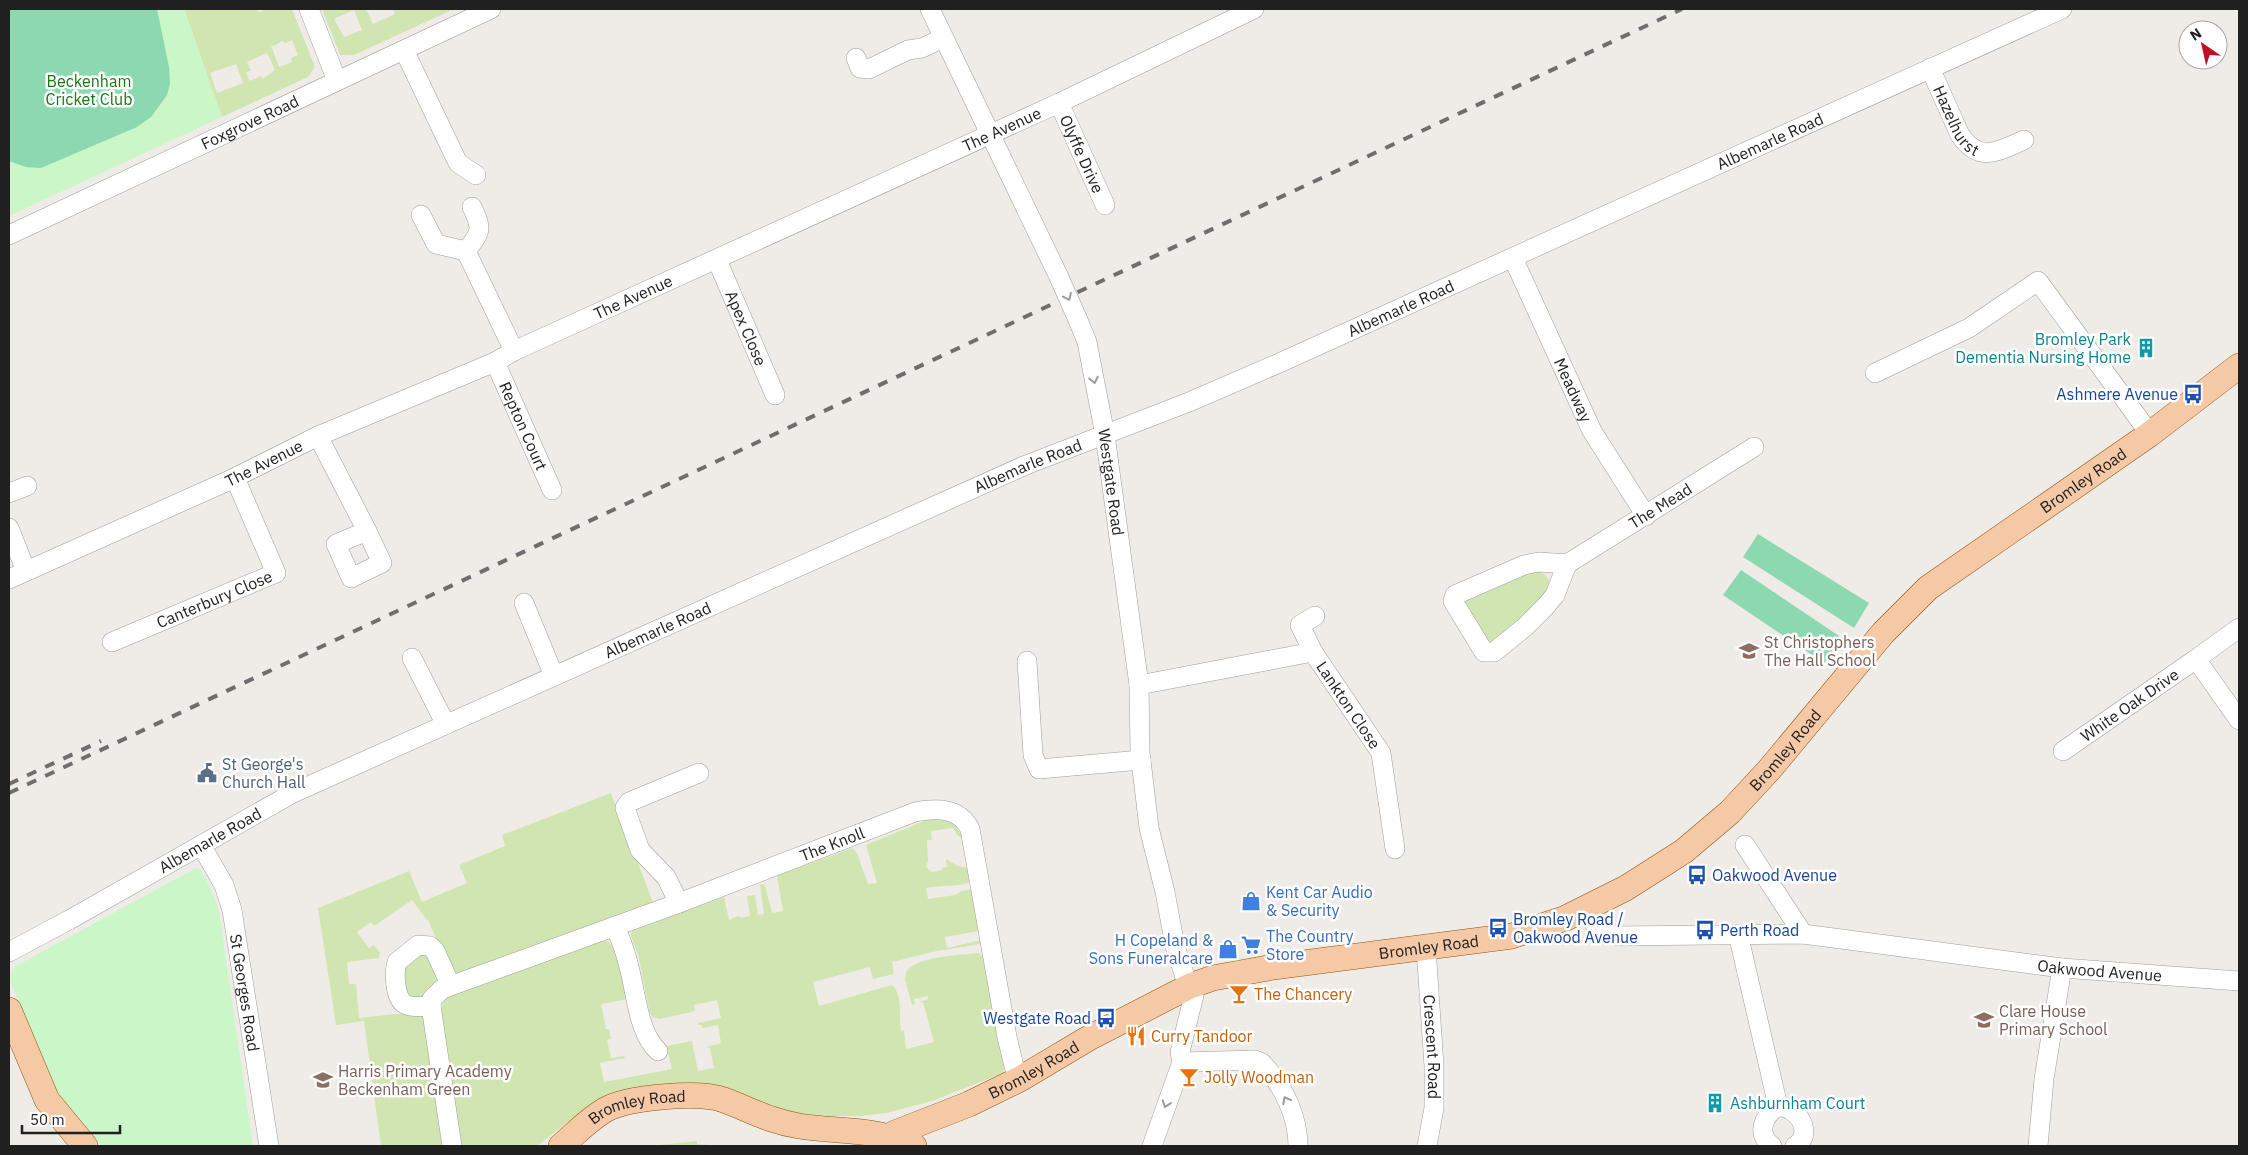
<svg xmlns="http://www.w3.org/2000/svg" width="2248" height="1155" font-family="'IBM Plex Sans',sans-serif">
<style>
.grass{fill:#d1e5b1;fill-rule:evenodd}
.park{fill:#caf6c8}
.pitch{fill:#8bd8b1}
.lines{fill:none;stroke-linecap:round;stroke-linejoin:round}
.minor-casing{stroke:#9d9d9d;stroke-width:20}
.major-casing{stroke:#90540c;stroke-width:26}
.minor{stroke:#fff;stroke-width:19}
.major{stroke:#f5c9a6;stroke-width:25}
.rail{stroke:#6e6e6e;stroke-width:4;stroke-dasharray:10 10;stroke-linecap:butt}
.minor-bridge-casing{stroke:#9d9d9d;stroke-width:20;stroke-linecap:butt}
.minor-bridge{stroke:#fff;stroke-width:19}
.oneway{stroke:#9b9b9b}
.labels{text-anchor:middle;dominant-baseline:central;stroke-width:5;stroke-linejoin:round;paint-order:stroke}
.park-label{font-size:16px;fill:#187714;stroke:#fff}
.street-label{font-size:16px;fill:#202020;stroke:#fff}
.culture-label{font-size:16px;fill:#0d838f;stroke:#fff;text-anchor:end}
.transit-label{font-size:16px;fill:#164399;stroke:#fff;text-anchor:start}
.education-label{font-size:16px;fill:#785e54;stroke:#fff;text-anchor:start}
.service-label{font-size:16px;fill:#4e5e75;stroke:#fff;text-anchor:start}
.shop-label{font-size:16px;fill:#366cbe;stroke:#fff;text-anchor:start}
.food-label{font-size:16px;fill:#c56008;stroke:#fff;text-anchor:start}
</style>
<rect width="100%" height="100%" fill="#efece7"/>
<!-- grass -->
<g class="grass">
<path d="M184,9H257L259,12L267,9H292L315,67L308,77L222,117ZM292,40L298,55L291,58L292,62L279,67L271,45L274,46L282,41L285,43ZM267,53L275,70L263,79L261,76L250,81L246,73L251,70L247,62ZM236,64L243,83L217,93L210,73Z"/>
<path d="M322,9H366L373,24L395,14L393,9H454L354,55H340ZM354,10L362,30L344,37L334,19Z"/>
<path d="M1530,568C1567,578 1542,598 1526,614C1516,623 1506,632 1497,641L1489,643L1461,603L1463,596Z"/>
<path d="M611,793L654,905L457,974L449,969L428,920H427L412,900L374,926L371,922L357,932L369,948L374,945L380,953L379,958L347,962L349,984H356L359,1018L424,1011L446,1146H381L364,1021L336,1025L318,908L409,871L422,902L467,883L459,865L505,846L502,835Z"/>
<path d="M940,818L954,823L963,838L958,836L953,828L931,831L932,840H927L928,861L926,867L932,872L942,870V868L947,867L946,859L958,866L969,868L971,882C957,887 942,885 926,888L928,899L955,895L962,891L972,889L979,931L945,937L947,948L981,940L980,944L937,951L892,962L894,974L873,979L870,967L813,982L819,1006L892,985C904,996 898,1016 901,1031L904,1030L906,1049L934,1042L923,1002H920L928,999V996L914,999L915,1004L912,1005L905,979L906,972C917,956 960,955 979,953L985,960L1004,1069L1003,1073L935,1100L887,1113L860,1116H827L786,1112L727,1088L712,1084H672L628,1089L609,1094L595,1101L537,1146H461L440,1012L443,1003L449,996L598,941H608L615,949L628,999L601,1004L606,1029H609L611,1039L607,1040L611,1058L624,1056L625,1058L600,1063L604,1082L672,1069L667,1046L692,1041L698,1071L714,1068L710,1048L706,1047L721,1043L718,1025L702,1028V1025H699L698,1023L721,1018L717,1000L694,1005L695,1011L660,1019L652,1017L649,1010L639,958L631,936L632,931L724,897L729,920L738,916L742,918L750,916L747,896L755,895L758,915L764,914L760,884L765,885L772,913L783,911L777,876L852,848L857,853L868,884L877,883L866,845L929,819Z"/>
<path d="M425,949L442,977L426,997L414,1000L406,995L403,963Z"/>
<path d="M697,1141V1144L726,1146L659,1145Z"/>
</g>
<!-- park -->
<g class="park">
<path d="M9,9H184L222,117L9,216Z"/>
<path d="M196,868L200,869L210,887L219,911L253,1146H102L67,1107L54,1086L10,980L12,971L16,966Z"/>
</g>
<!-- pitch -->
<g class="pitch">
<path d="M9,9H157L169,67L170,84L167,95L151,117L137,127L41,168L26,167L9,161Z"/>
<path d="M1758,534L1869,603L1854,628L1743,557Z"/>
<path d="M1741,570L1842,638L1824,663L1723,595Z"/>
</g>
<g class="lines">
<defs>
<g id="minor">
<path d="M309,9L337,81"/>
<path d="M930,9L1058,275"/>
<path d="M404,50L458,163L476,175"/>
<path d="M856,58L860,68L869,69L908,50L922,48L943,38"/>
<path id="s1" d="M1930,68L1960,135C1980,164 1998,151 2024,140"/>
<path id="s2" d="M1059,103L1105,205"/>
<path d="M421,215L436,244L466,251"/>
<path id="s3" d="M9,235L491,9"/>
<path d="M466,251L514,351"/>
<path d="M466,251C481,232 483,230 472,207"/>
<path id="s4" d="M1513,258L1592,431L1646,516"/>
<path id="s5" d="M717,260L775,395"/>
<path id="s6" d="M1078,320L1087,342L1105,435L1139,685L1140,752L1149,828L1165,892L1175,946L1185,977L1194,995L1180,1052L1182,1062L1152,1146"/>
<path id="s7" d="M495,362L552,490"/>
<path d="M1875,373L1969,328L2038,281L2150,434"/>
<path d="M318,436L367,531L336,544L351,578L382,563L367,531"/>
<path d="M9,493L27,486"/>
<path d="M9,528L26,571"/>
<path d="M1539,562L1567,564L1555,595L1545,607L1525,627L1494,652H1484L1453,601L1455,595L1524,565Z"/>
<path id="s8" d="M1567,564L1754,447"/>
<path id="s9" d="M9,579L230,480L318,436L495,362L514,351L1059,103L1254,9"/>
<path d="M524,603L554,676"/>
<path id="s10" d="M112,642L276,573L235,478"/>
<path d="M1313,652L1300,625L1315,616"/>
<path d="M412,658L445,723"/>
<path d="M2196,659L2239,628"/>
<path d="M1027,661L1033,755L1039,769L1141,760"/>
<path id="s11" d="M1139,685L1313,652L1381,753L1395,849"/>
<path id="s12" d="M2063,751L2196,659L2239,720"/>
<path id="s13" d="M201,845L224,885L232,910L269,1146"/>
<path d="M1745,845L1803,934"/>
<path d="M679,903L666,877L640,850L625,808L629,802L699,773"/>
<path id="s14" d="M1583,910L1599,929L1619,936L1803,934L2062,968L2239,981"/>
<path d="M615,926C621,940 626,953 629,967C636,992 638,1033 658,1051"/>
<path d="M1738,934L1778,1106"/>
<path id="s15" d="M1426,947L1434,1066V1108L1427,1146"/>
<path id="s16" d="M9,952L69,920L293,793L1026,465L1189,402L1277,364L2062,9"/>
<path d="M431,1006C424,1006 414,1008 407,1005C394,1001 394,972 397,962L418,945L430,946L435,951L450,984"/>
<path d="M1182,1062L1255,1060L1262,1063C1283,1085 1298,1116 1298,1146"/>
<path id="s17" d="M452,1146L431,1006L432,999L442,989L679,903L915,812C936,808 959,807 970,829L1007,1037L1014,1066L1020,1079"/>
<path d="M1772,1146C1756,1134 1763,1116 1778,1106C1783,1107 1789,1108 1793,1112C1805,1120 1809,1139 1795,1146"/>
<path d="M2038,1146L2044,1079L2062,968"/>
</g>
<g id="major">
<path d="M9,1010L47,1100L85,1146"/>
<path id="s18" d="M561,1146C575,1134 588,1120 605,1110C628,1097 699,1091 724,1100C751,1110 769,1121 799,1126C837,1132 879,1128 914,1146"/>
<path id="s19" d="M878,1146L895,1133L969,1104L1020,1079L1089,1038L1190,986L1213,978L1273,967L1512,936L1566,918L1626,888L1684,851L1730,812L1769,770L1883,633L1928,588L2150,434L2239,366"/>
</g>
</defs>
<!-- minor casing -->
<use href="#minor" class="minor-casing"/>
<!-- major casing -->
<use href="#major" class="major-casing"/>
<!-- minor -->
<use href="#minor" class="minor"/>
<!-- major -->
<use href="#major" class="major"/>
<!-- rail -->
<g class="rail">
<path d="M9,784L101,741"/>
<path d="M9,793L1682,9"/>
</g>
<defs>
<path id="minor-bridge" d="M1058,275L1078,320"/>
</defs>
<!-- minor-bridge casing -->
<use href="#minor-bridge" class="minor-bridge-casing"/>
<!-- minor-bridge -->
<use href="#minor-bridge" class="minor-bridge"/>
</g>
<!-- one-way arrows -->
<defs><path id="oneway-chevron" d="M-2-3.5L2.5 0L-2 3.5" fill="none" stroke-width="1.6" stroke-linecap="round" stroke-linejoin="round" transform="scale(1.25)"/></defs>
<g class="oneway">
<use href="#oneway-chevron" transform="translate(1068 297) rotate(65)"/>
<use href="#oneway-chevron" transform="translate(1094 380) rotate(79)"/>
<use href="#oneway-chevron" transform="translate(1286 1100) rotate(-118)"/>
<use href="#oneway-chevron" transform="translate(1166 1104) rotate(109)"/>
</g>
<!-- icons -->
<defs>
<symbol id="building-bare" viewBox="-9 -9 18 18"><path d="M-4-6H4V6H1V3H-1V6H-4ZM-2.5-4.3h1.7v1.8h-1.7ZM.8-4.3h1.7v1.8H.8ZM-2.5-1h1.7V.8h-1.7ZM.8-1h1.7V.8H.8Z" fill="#0f9aa8" stroke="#fff" stroke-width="2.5" paint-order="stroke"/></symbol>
<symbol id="bus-bare" viewBox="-9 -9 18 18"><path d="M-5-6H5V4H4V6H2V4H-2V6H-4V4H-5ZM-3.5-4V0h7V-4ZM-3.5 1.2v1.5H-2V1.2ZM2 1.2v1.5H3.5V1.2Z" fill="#1a4fb4" stroke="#fff" stroke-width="2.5" paint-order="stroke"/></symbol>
<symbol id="school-bare" viewBox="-9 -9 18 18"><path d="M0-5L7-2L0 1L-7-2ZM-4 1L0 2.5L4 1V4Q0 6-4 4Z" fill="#8d6e63" stroke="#fff" stroke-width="2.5" paint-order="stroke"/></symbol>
<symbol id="civic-bare" viewBox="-9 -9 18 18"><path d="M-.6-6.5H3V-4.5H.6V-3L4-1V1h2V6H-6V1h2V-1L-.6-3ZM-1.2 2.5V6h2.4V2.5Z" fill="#5c6f8a" stroke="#fff" stroke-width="2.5" paint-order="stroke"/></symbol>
<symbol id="shop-bare" viewBox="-9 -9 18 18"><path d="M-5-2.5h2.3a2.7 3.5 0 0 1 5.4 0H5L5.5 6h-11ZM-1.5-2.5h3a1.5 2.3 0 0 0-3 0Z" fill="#3f7fe0" stroke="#fff" stroke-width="2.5" paint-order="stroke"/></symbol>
<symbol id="supermarket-bare" viewBox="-9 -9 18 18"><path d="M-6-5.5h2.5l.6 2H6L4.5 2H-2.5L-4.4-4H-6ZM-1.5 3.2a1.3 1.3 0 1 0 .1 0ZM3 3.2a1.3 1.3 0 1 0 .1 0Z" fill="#3f7fe0" stroke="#fff" stroke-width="2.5" paint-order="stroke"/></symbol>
<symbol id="bar-bare" viewBox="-9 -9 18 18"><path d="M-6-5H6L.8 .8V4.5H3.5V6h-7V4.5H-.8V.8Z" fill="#e8710a" stroke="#fff" stroke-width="2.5" paint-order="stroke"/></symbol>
<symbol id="restaurant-bare" viewBox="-9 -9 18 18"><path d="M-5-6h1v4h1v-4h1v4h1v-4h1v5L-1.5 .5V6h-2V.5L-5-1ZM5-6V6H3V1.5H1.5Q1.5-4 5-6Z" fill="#e8710a" stroke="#fff" stroke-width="2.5" paint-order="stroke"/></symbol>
</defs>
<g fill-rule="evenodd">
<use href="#building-bare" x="2132" y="334" width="28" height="28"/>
<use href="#bus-bare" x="2179" y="380" width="28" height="28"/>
<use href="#school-bare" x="1735" y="637" width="28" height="28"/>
<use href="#civic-bare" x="193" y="759" width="28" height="28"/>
<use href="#bus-bare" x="1683" y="861" width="28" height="28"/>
<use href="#shop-bare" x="1237" y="887" width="28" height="28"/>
<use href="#bus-bare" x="1484" y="914" width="28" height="28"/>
<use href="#bus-bare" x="1691" y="916" width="28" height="28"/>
<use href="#supermarket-bare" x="1237" y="931" width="28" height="28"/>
<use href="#shop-bare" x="1214" y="935" width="28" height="28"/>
<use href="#bar-bare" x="1225" y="980" width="28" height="28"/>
<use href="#bus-bare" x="1092" y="1004" width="28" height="28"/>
<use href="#school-bare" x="1970" y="1006" width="28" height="28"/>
<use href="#restaurant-bare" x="1122" y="1022" width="28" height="28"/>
<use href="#bar-bare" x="1175" y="1063" width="28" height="28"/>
<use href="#school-bare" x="309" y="1066" width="28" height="28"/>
<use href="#building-bare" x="1701" y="1089" width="28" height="28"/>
</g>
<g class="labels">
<!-- park labels -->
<g class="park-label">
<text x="89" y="81">Beckenham<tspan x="89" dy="18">Cricket Club</tspan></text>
</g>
<!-- street labels -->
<g class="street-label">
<text stroke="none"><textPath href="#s1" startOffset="59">Hazelhurst</textPath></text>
<text stroke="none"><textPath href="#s3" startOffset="266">Foxgrove Road</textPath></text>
<text stroke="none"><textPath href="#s9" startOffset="1090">The Avenue</textPath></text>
<text stroke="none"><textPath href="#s16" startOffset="1940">Albemarle Road</textPath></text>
<text stroke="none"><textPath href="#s2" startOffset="56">Olyffe Drive</textPath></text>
<text stroke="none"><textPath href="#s9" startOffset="685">The Avenue</textPath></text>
<text stroke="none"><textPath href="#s16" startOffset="1535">Albemarle Road</textPath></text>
<text stroke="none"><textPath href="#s5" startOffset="74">Apex Close</textPath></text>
<text stroke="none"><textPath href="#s4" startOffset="145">Meadway</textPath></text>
<text stroke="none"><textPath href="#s7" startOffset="70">Repton Court</textPath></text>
<text stroke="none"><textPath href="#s9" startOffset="280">The Avenue</textPath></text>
<text stroke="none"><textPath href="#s16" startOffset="1130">Albemarle Road</textPath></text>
<text stroke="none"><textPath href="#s19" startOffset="1419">Bromley Road</textPath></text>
<text stroke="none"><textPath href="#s6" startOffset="166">Westgate Road</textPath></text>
<text stroke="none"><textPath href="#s8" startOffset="110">The Mead</textPath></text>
<text stroke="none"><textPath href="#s10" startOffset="111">Canterbury Close</textPath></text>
<text stroke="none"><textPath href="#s16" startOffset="725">Albemarle Road</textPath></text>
<text stroke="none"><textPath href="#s12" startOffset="81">White Oak Drive</textPath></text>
<text stroke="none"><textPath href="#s11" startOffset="241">Lankton Close</textPath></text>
<text stroke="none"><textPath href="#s19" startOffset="1014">Bromley Road</textPath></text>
<text stroke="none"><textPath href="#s16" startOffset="230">Albemarle Road</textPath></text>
<text stroke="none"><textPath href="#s17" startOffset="579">The Knoll</textPath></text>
<text stroke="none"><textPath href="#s19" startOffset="594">Bromley Road</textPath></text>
<text stroke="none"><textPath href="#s14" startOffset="529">Oakwood Avenue</textPath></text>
<text stroke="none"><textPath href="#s13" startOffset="156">St Georges Road</textPath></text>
<text stroke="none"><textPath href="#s15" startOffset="100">Crescent Road</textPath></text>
<text stroke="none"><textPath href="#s19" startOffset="174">Bromley Road</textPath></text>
<text stroke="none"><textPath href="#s18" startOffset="89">Bromley Road</textPath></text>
</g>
<!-- culture labels -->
<g class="culture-label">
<text x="2131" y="339">Bromley Park<tspan x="2131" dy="18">Dementia Nursing Home</tspan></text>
<text x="1730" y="1103" text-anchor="start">Ashburnham Court</text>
</g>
<!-- transit labels -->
<g class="transit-label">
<text x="2178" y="394" text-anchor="end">Ashmere Avenue</text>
<text x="1712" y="875">Oakwood Avenue</text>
<text x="1513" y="919">Bromley Road /<tspan x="1513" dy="18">Oakwood Avenue</tspan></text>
<text x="1720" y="930">Perth Road</text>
<text x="1091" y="1018" text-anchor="end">Westgate Road</text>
</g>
<!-- education labels -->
<g class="education-label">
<text x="1764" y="642">St Christophers<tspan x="1764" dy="18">The Hall School</tspan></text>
<text x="1999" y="1011">Clare House<tspan x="1999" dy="18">Primary School</tspan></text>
<text x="338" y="1071">Harris Primary Academy<tspan x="338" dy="18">Beckenham Green</tspan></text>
</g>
<!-- service labels -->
<g class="service-label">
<text x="222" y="764">St George's<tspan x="222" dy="18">Church Hall</tspan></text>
</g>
<!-- shop labels -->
<g class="shop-label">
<text x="1266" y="892">Kent Car Audio<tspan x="1266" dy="18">&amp; Security</tspan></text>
<text x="1266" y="936">The Country<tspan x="1266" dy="18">Store</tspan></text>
<text x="1213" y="940" text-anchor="end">H Copeland &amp;<tspan x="1213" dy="18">Sons Funeralcare</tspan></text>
</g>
<!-- food labels -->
<g class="food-label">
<text x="1254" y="994">The Chancery</text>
<text x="1151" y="1036">Curry Tandoor</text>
<text x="1204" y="1077">Jolly Woodman</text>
</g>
</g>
<!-- border -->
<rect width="2248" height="1155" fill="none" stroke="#202020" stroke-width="20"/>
<!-- north arrow -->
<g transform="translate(2203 45) rotate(326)"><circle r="24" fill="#ffffff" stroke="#a6a6a6"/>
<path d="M0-4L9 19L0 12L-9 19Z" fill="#c00f25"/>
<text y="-8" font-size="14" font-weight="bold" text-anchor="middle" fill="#202020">N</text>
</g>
<!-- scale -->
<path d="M22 1125v8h98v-8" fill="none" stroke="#202020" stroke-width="2.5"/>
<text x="30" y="1125" font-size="15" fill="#202020" stroke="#ffffff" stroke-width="4" paint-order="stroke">50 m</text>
</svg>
